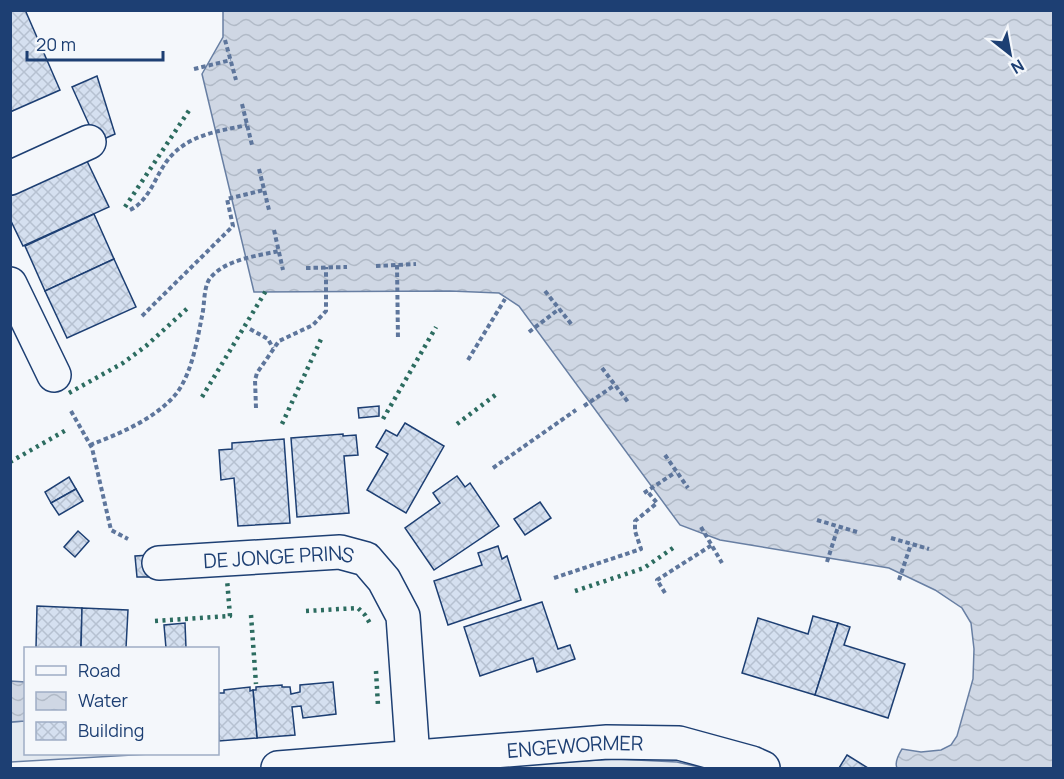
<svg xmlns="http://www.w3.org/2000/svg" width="1064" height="779" font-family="Manrope,sans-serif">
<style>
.grass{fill:#e3e9f0;stroke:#687fa3;stroke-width:1.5}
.water{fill:url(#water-waves);stroke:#687fa3;stroke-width:1.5}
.building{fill:url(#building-cross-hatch);stroke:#1d3f73;stroke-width:1.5}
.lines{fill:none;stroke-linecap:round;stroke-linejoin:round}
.minor-casing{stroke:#1d3f73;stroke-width:36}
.path{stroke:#5e769c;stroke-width:4;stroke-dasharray:4.5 3;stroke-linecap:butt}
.minor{stroke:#f4f7fb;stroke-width:33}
.hedge{stroke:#2c6c60;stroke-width:4.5;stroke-dasharray:3 4.5;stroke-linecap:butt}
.labels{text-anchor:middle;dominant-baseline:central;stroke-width:4.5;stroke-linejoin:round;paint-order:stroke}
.street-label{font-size:20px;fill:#1d3f73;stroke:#f4f7fb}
</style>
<defs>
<pattern id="water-waves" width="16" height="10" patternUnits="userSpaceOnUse" patternTransform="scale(1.5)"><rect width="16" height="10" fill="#cfd7e4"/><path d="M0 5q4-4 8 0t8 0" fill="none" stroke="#b1bac7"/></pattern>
<pattern id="building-cross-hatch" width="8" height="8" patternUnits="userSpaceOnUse" patternTransform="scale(1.5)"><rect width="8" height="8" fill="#d5e0f0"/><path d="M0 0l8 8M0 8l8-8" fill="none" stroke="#b6c1d1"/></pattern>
</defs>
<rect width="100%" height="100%" fill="#f4f7fb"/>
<!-- grass -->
<g class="grass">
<path d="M25,721L26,754H150L11,762L10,722Z"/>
<path d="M616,759L677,762L703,768H454Z"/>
</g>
<!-- water -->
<g class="water">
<path d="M223,11H1053V768H897C894,762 899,754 902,749L921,752L941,750L951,745L957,736L973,679L974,649L971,623L962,608L935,590L889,568L720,540L680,525L519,306L499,293L450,291L254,292L202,74L223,37Z"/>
<path d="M10,681L25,682V721L11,722Z"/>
</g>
<!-- building -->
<g class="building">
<path d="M10,10H29L26,12L60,90L10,112Z"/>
<path d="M97,76L115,134L97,142L72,87Z"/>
<path d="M87,161L109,207L23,246L10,219V196Z"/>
<path d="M94,214L114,259L45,291L25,246Z"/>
<path d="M114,259L136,307L67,338L45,291Z"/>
<path d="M379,406V416L359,418L358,408Z"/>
<path d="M405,423L444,446L406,513L367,490L388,454L376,447L386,430L397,436Z"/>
<path d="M343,434V436L356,435L358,455L344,456L349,513L297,517L291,438Z"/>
<path d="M284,439L290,523L238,526L234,478L221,480L219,450L232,449V443Z"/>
<path d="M457,476L465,487L470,483L499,526L434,570L405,528L440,503L433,493Z"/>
<path d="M69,477L76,489L51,503L45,492Z"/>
<path d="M76,489L83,501L59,515L51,503Z"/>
<path d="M540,502L551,518L525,535L514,519Z"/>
<path d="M78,531L89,541L75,557L64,547Z"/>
<path d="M498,546L502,559L507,556L521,600L448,625L434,581L482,565L478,553Z"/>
<path d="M150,555L151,577H137L135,556Z"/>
<path d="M542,602L558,649L570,645L575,659L537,672L533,658L480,676L464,627Z"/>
<path d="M37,606L82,608L81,648H36Z"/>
<path d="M82,608L128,610L126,648H81Z"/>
<path d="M813,616L838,623L815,695L742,673L758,618L808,634Z"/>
<path d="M185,623L186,648H166L164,625Z"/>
<path d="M838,623L850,627L844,645L905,664L888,718L815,695Z"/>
<path d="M333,682L336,714L303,718L301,706L292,707L295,735L257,738L253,690H256V687L282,685V687H290L291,694L300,692V685Z"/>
<path d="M250,687V691L253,690L257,738L219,741L218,693H224V690Z"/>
<path d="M847,755L868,768H839Z"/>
</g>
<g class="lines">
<defs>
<g id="minor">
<path d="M10,178L89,142"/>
<path d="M10,284L54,375"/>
<path id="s1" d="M159,563L340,552L366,559L384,580L403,616L413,758"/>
<path id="s2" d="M278,768L607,742L679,743L752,763L763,768"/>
</g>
</defs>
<!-- minor casing -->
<use href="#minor" class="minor-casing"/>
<!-- path -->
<g class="path">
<path d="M225,40L236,80"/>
<path d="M194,69L231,60"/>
<path d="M242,104L252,145"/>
<path d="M259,169L269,210"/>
<path d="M130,210C151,200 156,172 171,156C191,134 220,131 247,125"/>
<path d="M274,230L283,270"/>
<path d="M397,265L398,340"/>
<path d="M376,266L416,264"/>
<path d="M306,268L347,267"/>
<path d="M545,291L572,325"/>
<path d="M142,316L233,226L227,199L264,190"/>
<path d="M250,329L268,339L273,348"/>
<path d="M529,332L559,309"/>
<path d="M468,360L505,299"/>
<path d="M602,368L628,402"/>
<path d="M584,406L615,385"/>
<path d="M256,408L255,380L257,373L279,341L313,325L326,311V267"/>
<path d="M71,411L92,448L111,530L128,539"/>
<path d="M90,445C119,434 155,419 176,394C192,373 197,341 202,316C205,304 203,286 211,277C227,259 257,256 279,251"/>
<path d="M665,455L688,488"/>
<path d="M493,468L576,410"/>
<path d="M644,493L676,472"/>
<path d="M817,520L857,532"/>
<path d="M701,527L722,563"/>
<path d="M891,538L929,549"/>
<path d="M827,562L838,527"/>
<path d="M554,578L641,549L635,531V521L657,503L647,491"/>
<path d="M899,580L911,544"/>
<path d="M665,593L657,580L712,545"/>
</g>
<!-- minor -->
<use href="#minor" class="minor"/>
<!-- hedge -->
<g class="hedge">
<path d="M125,207L190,109"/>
<path d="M69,393L123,363L146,346L190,306"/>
<path d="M202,397L267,289"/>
<path d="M383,419L436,327"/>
<path d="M282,424L322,337"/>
<path d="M457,424L498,393"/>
<path d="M10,462L68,429"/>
<path d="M575,591L644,568L673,548"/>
<path d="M306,611L358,608L365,615L371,625"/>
<path d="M251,615L256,684"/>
<path d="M155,621L230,616L227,579"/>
<path d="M376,671L378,706"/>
</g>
</g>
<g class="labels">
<!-- street labels -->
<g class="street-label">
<text stroke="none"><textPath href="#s1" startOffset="120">DE JONGE PRINS</textPath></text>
<text stroke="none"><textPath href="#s2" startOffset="298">ENGEWORMER</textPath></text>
</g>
</g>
<!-- border -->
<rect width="1064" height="779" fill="none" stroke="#1d3f73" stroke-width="24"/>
<!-- legend -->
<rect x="24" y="647" width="195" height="108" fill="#f4f7fb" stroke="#9eadc5" stroke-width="1.5"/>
<rect x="36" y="666" width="30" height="9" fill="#f4f7fb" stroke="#9eadc5" stroke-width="1.5"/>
<text x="78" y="677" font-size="18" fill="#1d3f73">Road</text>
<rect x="36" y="692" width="30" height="18" fill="url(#water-waves)" stroke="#9eadc5" stroke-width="1.5"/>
<text x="78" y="707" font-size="18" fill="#1d3f73">Water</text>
<rect x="36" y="722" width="30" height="18" fill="url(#building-cross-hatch)" stroke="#9eadc5" stroke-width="1.5"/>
<text x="78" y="737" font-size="18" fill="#1d3f73">Building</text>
<!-- north arrow -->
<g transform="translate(1010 54) rotate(149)" stroke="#f4f7fb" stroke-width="4.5" paint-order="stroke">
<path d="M0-4.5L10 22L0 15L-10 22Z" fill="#1d3f73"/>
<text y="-9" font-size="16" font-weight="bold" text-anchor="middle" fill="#1d3f73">N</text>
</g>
<!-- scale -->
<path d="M27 51v9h136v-9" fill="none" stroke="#1d3f73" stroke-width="3"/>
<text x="36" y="51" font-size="18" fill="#1d3f73" stroke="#f4f7fb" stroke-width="4.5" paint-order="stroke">20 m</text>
</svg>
